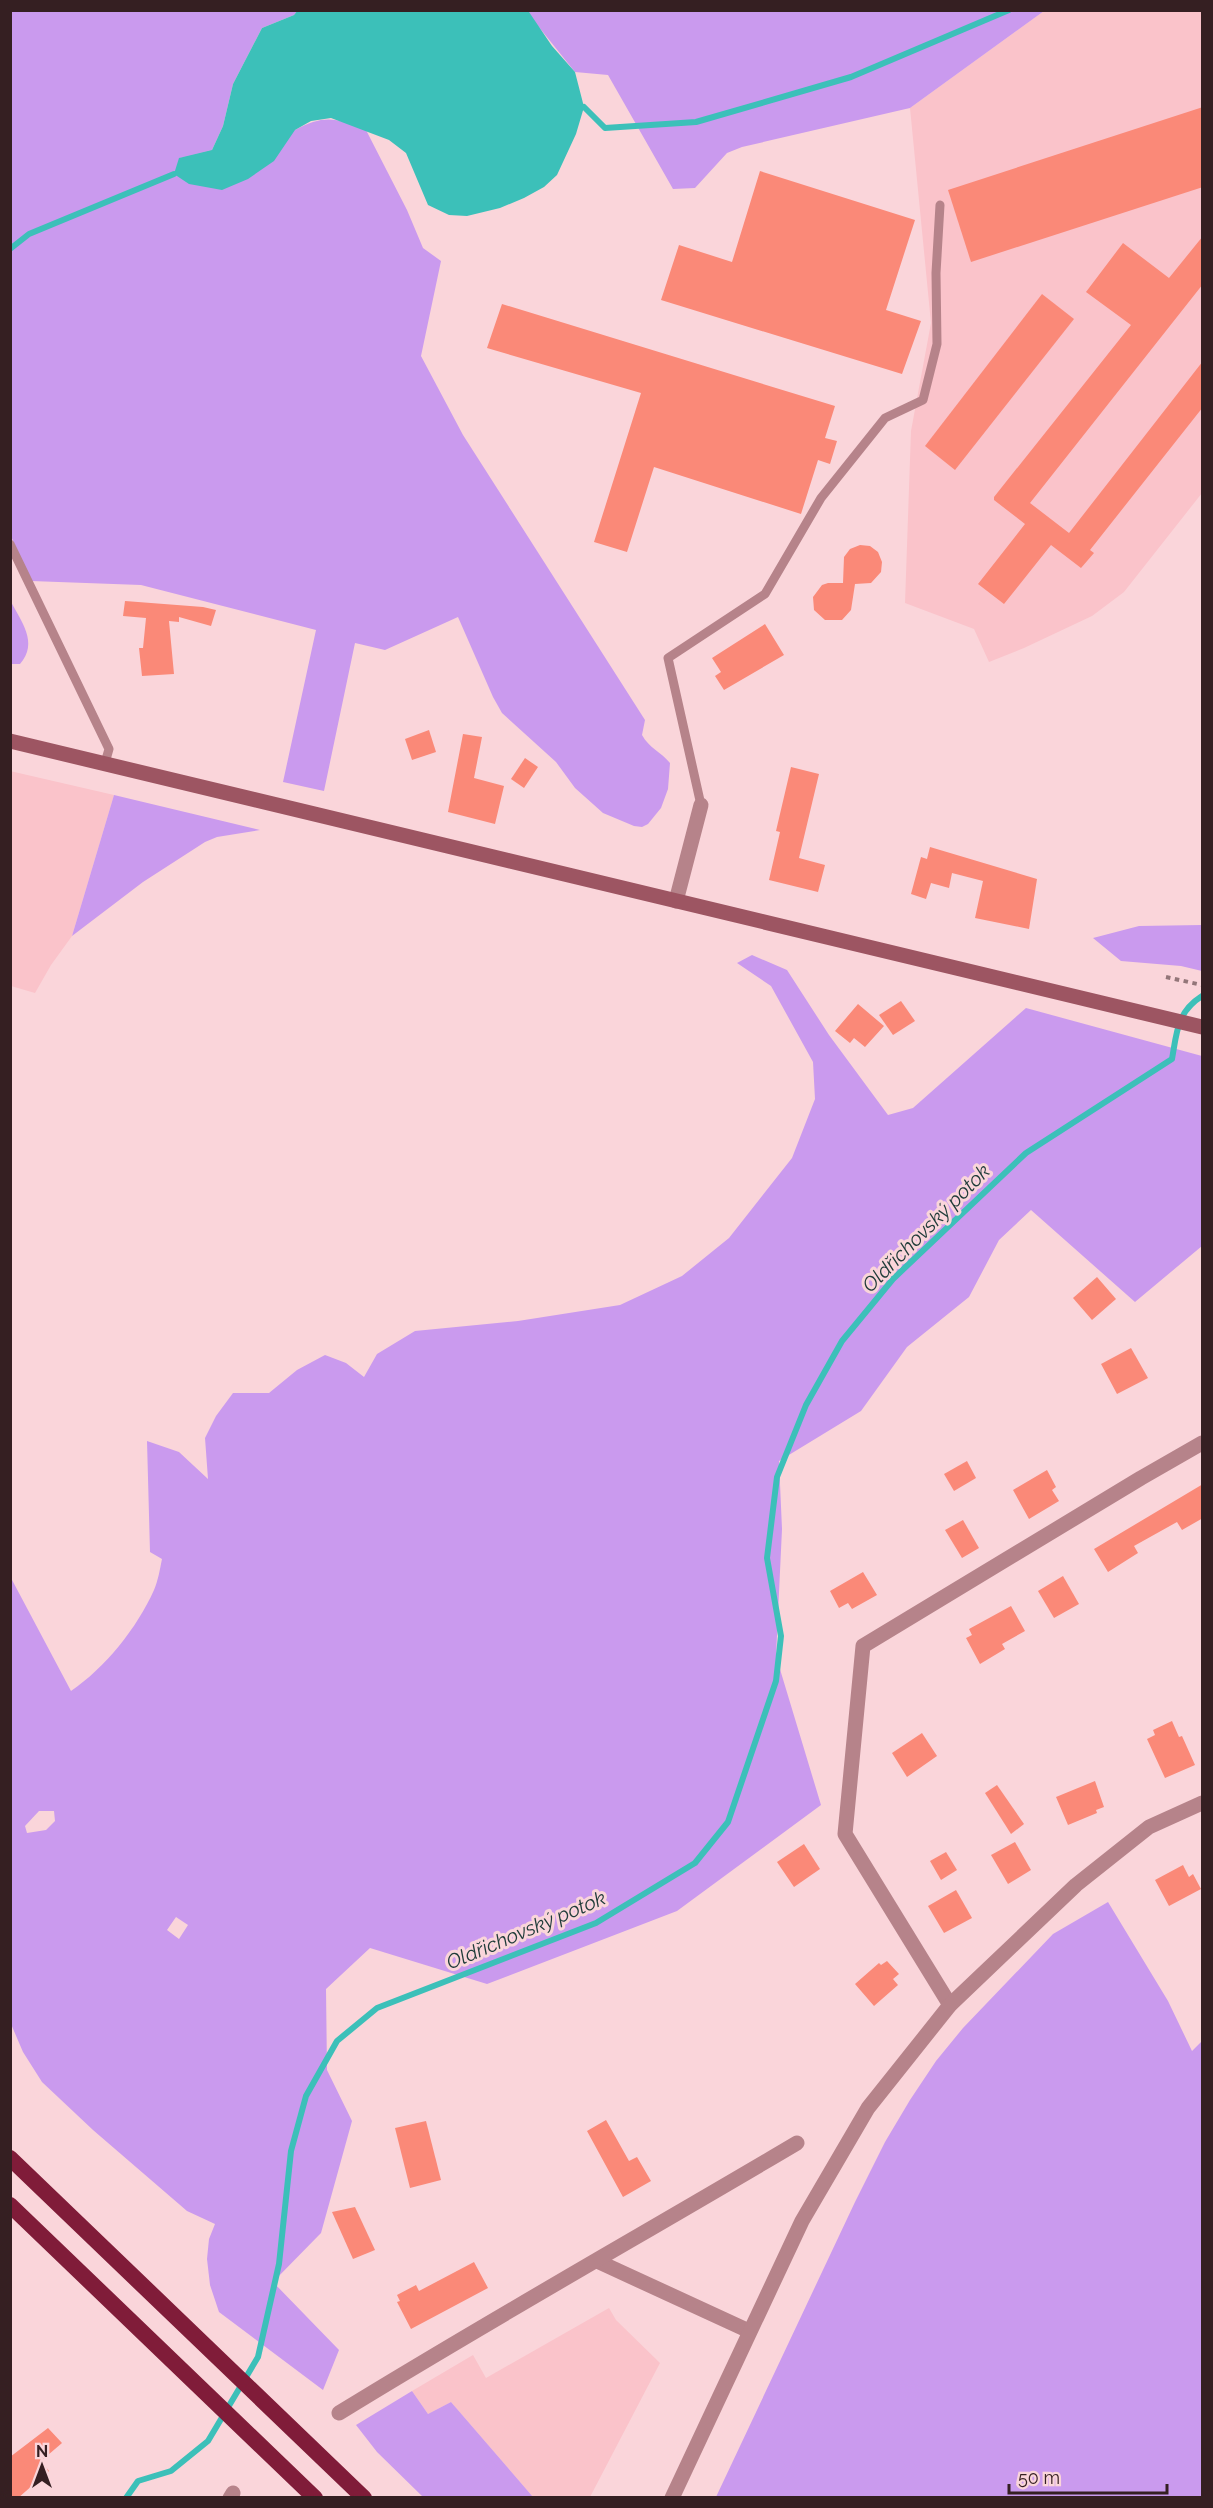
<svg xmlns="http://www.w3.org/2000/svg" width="1213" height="2508" font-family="Raleway,sans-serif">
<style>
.built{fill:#fac3ca}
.green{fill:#ca9aee;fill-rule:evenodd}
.water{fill:#3cc0b9}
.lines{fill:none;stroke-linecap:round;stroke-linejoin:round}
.stream{stroke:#3cc0b9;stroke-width:6}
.building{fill:#fa8978}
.path{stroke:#937679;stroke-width:4;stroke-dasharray:4.5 4.5;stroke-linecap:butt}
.service{stroke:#b6838a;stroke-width:9}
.minor{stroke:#b6838a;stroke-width:15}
.tertiary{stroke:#b6838a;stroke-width:15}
.secondary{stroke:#9d5562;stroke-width:15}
.trunk{stroke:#801c39;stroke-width:16}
.labels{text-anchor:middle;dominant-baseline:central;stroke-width:6;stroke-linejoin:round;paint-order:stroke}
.water-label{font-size:20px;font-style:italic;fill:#203c3a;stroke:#fad5da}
</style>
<rect width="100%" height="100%" fill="#fad5da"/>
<!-- built -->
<g class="built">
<path d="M1044,11H1202V493L1124,592L1092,616L1024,648L989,662L974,629L905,603L911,431L931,323L910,108Z"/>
<path d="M10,771L114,795L72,936L51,965L35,993L11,986Z"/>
<path d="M609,2308L616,2320L660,2363L590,2497H533L451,2402L428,2414L412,2391L473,2355L486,2378Z"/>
</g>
<!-- green -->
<g class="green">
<path d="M10,11H298L294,15L262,28L233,84L223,126L212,150L180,158L295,130C324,114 337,118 366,130L407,210L423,248L441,261L421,356L463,435L645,720L642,735C649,748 661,752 670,763L668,789L661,808L648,824L642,827L634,826L603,813L575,788L556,762L502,713L493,697L458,617L385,650L355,643L324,791L283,782L316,630L141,585L31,581L10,534Z"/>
<path d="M526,11H1044L910,108L742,147L727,153L695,188L673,189L608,75L575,72Z"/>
<path d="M10,600C21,621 39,643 20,664H11Z"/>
<path d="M114,795L260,830L217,837L205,842L143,882L72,936Z"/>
<path d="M1202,925V971L1181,966L1121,961L1093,938L1139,926Z"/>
<path d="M752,955L787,970L829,1035L888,1115L913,1108L1026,1008L1202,1056V1246L1135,1302L1031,1210L999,1240L969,1297L907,1347L861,1411L779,1461L782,1529L776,1656L821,1805L677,1911L487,1984L370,1948L326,1989L327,2070L352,2121L321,2233L273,2282L339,2350L323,2390L219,2312L210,2285L207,2259L209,2239L215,2224L187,2211L93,2130L42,2082L23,2052L11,2024V1578L71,1691C105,1668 137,1628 154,1590C158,1581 160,1569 162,1559L150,1552L147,1441L179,1452L208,1479L205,1438L216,1416L233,1393H269L297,1370L325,1355L346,1363L364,1377L377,1354L415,1331L518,1321L620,1305L682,1276L729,1238L792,1158L815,1099L813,1062L771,986L737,963ZM39,1811H54L55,1821L46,1830L27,1833L25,1826ZM176,1917L188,1925L179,1939L167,1930Z"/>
<path d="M1108,1902L1168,2001L1192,2051L1202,2041V2497H716L855,2202L885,2142L910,2100L936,2061L963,2028L1053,1934Z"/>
<path d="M412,2391L428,2414L451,2402L533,2497H423L377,2452L356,2425Z"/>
</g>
<!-- water -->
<path class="water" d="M298,10L529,12L552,46L575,72L584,107L576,134L557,175L544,187L524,198L500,208L467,216L449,215L428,205L406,153L389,140L331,118L311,121L295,130L274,161L248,179L222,190L189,184L174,174L179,158L212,150L223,126L233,84L262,28L294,15Z"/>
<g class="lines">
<!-- stream -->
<g class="stream">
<path d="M584,107L605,128L696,122L851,77L1009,10"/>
<path d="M10,249L29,234L174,174"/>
<path d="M126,2498L138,2481L171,2471L208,2441L258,2357L279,2264L291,2151L306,2096L337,2041L377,2008L596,1923L695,1863L728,1822L776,1681L781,1636L767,1558L777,1477L806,1405L842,1341L893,1279L1026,1153L1172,1059C1177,1031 1177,1012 1202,996"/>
</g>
</g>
<!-- building -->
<g class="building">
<path d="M1203,107V187L971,262L948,190Z"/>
<path d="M760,171L915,220L886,310L921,321L902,374L661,300L679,245L732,262Z"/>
<path d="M1203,236V284L1030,503L1069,533L1203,361V407L1090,550L1094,553L1081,568L1051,545L1004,604L978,584L1025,524L994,500V497L1131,325L1086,292L1123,243L1169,278Z"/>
<path d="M1042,294L1074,319L955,470L925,446Z"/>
<path d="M502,304L835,406L825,438L837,441L830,464L818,460L801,514L654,467L627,552L594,542L641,393L487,348Z"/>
<path d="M860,545L870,546L878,552L882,562L881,572L871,583L855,584L851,610L842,620H825L814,610L813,597L822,585L828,583H843L844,557L850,549Z"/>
<path d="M125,601L203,607L216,610L211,626L179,617V622L169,621L174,674L142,676L139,648H143L146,618L123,616Z"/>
<path d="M765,624L784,655L724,690L715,676L721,672L712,658Z"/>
<path d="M429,730L436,752L412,760L405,739Z"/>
<path d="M463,734L482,737L474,778L504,786L495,824L448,812Z"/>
<path d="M525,758L538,767L524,788L511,779Z"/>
<path d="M791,767L819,774L799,858L825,865L818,892L769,880L780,832L776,831Z"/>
<path d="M930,847L1037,879L1029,929L975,918L983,881L952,873L949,888L931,883L926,899L911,894L921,857L927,859Z"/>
<path d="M901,1001L915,1021L893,1035L879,1015Z"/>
<path d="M858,1004L884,1026L865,1047L854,1038L850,1043L835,1031Z"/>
<path d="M1097,1277L1116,1299L1092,1320L1073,1298Z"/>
<path d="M1131,1348L1148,1378L1117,1394L1101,1364Z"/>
<path d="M967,1461L976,1478L954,1491L944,1474Z"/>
<path d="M1047,1470L1056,1487L1052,1490L1059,1501L1029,1519L1013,1490Z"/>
<path d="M1203,1484V1518L1182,1530L1177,1522L1134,1546L1138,1553L1108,1572L1094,1549Z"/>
<path d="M963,1520L979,1548L962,1558L945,1530Z"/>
<path d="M863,1572L877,1595L852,1609L848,1603L839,1608L830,1591Z"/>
<path d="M1063,1576L1079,1604L1054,1618L1038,1591Z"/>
<path d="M1011,1606L1025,1631L1002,1644L1005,1649L980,1664L966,1638L972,1635L969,1629Z"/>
<path d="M1172,1721L1179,1737L1182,1736L1195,1765L1165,1778L1147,1739L1155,1735L1153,1730Z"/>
<path d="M922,1733L937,1756L907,1777L892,1753Z"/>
<path d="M1095,1781L1104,1807L1096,1810L1097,1813L1068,1825L1056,1797Z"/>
<path d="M997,1785L1024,1824L1011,1834L985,1793Z"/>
<path d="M1015,1842L1031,1870L1008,1884L991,1855Z"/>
<path d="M804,1844L820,1869L794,1887L777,1862Z"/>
<path d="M946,1852L957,1870L941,1880L930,1861Z"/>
<path d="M1183,1865L1189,1877L1193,1874L1201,1889L1169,1906L1155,1880Z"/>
<path d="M956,1890L972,1918L944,1933L928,1906Z"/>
<path d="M887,1961L899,1974L893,1979L898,1985L874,2006L855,1984L879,1963L881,1965Z"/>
<path d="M606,2120L629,2161L637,2157L651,2181L623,2197L587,2131Z"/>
<path d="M426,2121L441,2180L410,2188L395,2128Z"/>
<path d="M355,2207L375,2250L353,2259L332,2212Z"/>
<path d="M474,2262L488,2288L411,2329L397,2302L400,2301L397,2295L416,2285L419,2291Z"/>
<path d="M48,2428L62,2443L41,2461L49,2471L18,2498H10V2457Z"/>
</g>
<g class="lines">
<!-- path -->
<path class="path" d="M1166,977L1202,985"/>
<!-- service -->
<g class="service">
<path d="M10,544L109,749L105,763"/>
<path d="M701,805L668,658L765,594L821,498L885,418L923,400L937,344L936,273L940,205"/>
</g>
<!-- minor -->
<g class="minor">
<path d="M676,901L701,805"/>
<path d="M950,2005L845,1834L863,1646L1141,1478L1202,1443"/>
<path d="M597,2261L749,2331"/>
<path d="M339,2413C490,2320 645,2233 797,2143"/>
<path d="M230,2498L233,2493"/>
</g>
<!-- tertiary -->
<path class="tertiary" d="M672,2498L802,2221L868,2108L950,2005L1076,1885L1149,1827L1202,1803"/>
<!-- secondary -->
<path class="secondary" d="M10,741L1202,1027"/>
<!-- trunk -->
<g class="trunk">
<path d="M10,2158L364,2498"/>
<path d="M10,2205L315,2498"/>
</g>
</g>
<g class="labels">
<!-- water labels -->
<g class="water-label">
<text transform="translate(926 1228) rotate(-45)">Oldřichovský potok</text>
<text transform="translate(526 1930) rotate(-23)">Oldřichovský potok</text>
</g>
</g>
<!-- border -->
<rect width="1213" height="2508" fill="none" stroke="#351f22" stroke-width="24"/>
<!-- north arrow -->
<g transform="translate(42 2466)" stroke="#fad5da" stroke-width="4.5" paint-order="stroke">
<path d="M0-4.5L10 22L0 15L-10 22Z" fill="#351f22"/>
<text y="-9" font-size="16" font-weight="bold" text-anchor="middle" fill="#351f22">N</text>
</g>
<!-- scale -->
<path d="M1009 2484v9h158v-9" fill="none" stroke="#351f22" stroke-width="3"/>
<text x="1018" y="2484" font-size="18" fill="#351f22" stroke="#fad5da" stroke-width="4.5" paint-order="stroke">50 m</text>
</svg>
